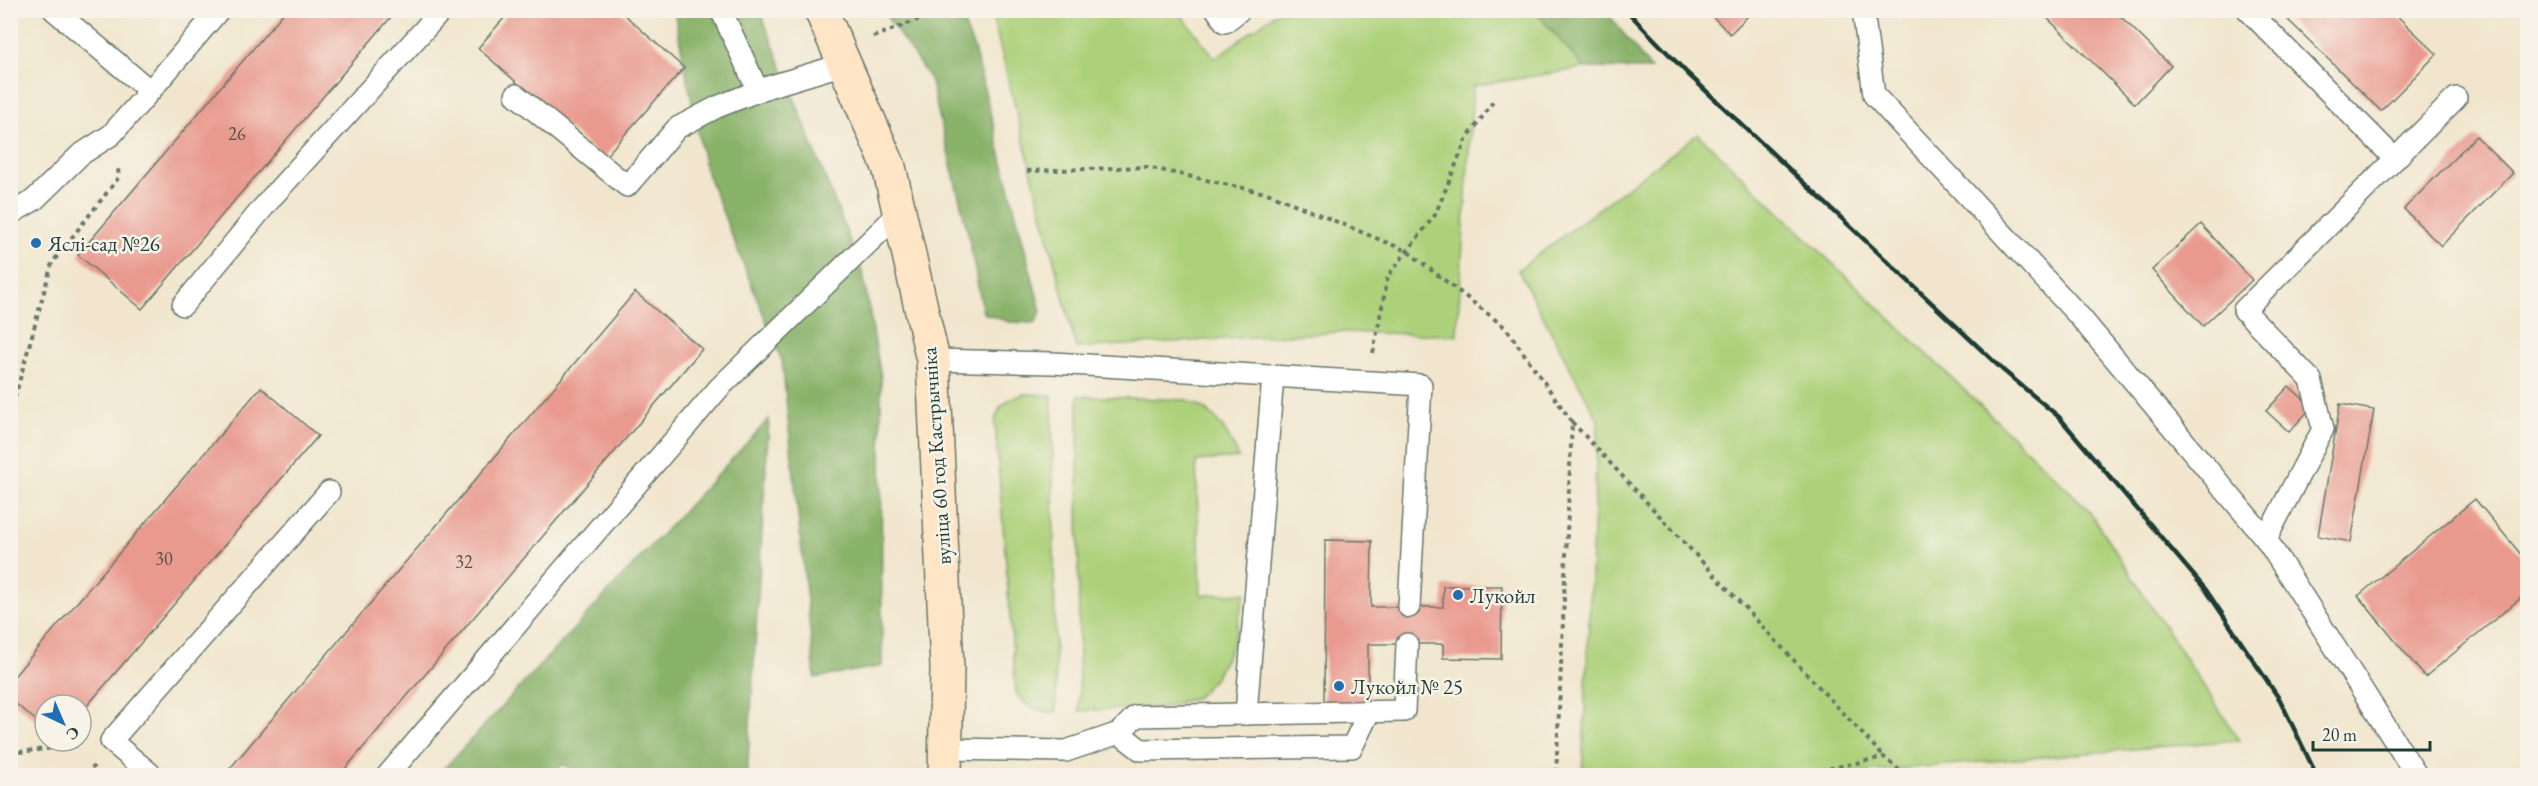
<svg xmlns="http://www.w3.org/2000/svg" width="2538" height="786" font-family="'EB Garamond',serif">
<style>
.green{fill:#add17a;stroke:#668757;stroke-width:1.5}
.forest{fill:#8ab36a;stroke:#54784f;stroke-width:1.5}
.building{fill:#e9998e}
.lines{fill:none;stroke-linecap:round;stroke-linejoin:round}
.lane-casing{stroke:#68786a;stroke-width:24}
.secondary-casing{stroke:#68786a;stroke-width:36}
.path{stroke:#68786a;stroke-width:4;stroke-dasharray:4.5 4.5;stroke-linecap:butt}
.lane{stroke:#fff;stroke-width:21}
.secondary{stroke:#fde5c5;stroke-width:33}
.rail{stroke:#1f3d34;stroke-width:4.5}
.poi-dot{fill:#1f6fb2;stroke:#f7f3e8;stroke-width:2}
.labels{text-anchor:middle;dominant-baseline:central;stroke-width:5;stroke-linejoin:round;paint-order:stroke}
.number-label{font-size:18px;fill:#52544a}
.poi-label{font-size:21px;fill:#1f3d34;stroke:#f7f3e8;text-anchor:start}
.street-label{font-size:21px;fill:#1f3d34;stroke:#f7f3e8}
</style>
<rect width="100%" height="100%" fill="#f7f3e8"/>
<filter id="ink" filterUnits="userSpaceOnUse"><feTurbulence type="fractalNoise" baseFrequency=".0167" numOctaves="2"/><feDisplacementMap in="SourceGraphic" scale="12" xChannelSelector="R" yChannelSelector="G"/><feConvolveMatrix kernelMatrix="1 2 1 2 8 2 1 2 1" color-interpolation-filters="sRGB"/></filter>
<filter id="wash" filterUnits="userSpaceOnUse"><feTurbulence type="fractalNoise" baseFrequency=".008" numOctaves="4" result="noise"/><feDisplacementMap in="SourceGraphic" scale="24" xChannelSelector="R" yChannelSelector="G"/><feGaussianBlur stdDeviation="1.35" result="paint"/><feColorMatrix in="noise" values="0 0 0 0 0 0 0 0 0 0 0 0 0 0 0 0 0 1.4 0 .05"/><feComposite in="paint" operator="in"/></filter>
<g filter="url(#wash)">
<rect width="100%" height="100%" fill="#f1e6cd"/>
<!-- green -->
<g class="green">
<path d="M991,11H1178L1215,58L1279,11H1535L1584,68L1473,86L1457,335L1339,332L1076,348Z"/>
<path d="M1698,134L2087,508L2239,740L1830,775H1582L1598,420L1518,270Z"/>
<path d="M1024,394L1052,395L1056,712C1039,713 1026,707 1016,693L995,423C997,405 1008,399 1024,394Z"/>
<path d="M1078,396L1187,400C1216,411 1227,431 1239,458L1196,461L1201,595L1245,593L1233,644L1215,678L1197,697L1163,707L1079,711Z"/>
</g>
<!-- forest -->
<g class="forest">
<path d="M674,11H760L863,274L881,377L882,666L815,678L782,361L705,168Z"/>
<path d="M883,11H959L974,49L1041,312L1035,323L1009,322L983,313L968,233L930,79Z"/>
<path d="M1535,11H1606L1651,69L1584,68Z"/>
<path d="M769,419L747,775H595L562,765L553,775H438Z"/>
</g>
<g id="blocks">
<!-- building -->
<g class="building">
<path d="M286,10H397L142,309L78,255Z"/>
<path d="M511,10H619L684,68L603,159L478,48Z"/>
<path d="M1706,10H1754L1730,34Z"/>
<path d="M2039,10H2114L2171,66L2135,104Z"/>
<path d="M2278,10H2391L2437,54L2381,111Z"/>
<path d="M2476,136L2513,173L2441,246L2404,209Z"/>
<path d="M2201,224L2252,280L2203,326L2152,270Z"/>
<path d="M635,292L702,349L339,776H228L226,773Z"/>
<path d="M2289,386L2312,407L2289,432L2266,411Z"/>
<path d="M261,387L318,436L81,713V705H45V728L10,699V681Z"/>
<path d="M2340,404L2374,410L2351,542L2318,536Z"/>
<path d="M2475,499L2528,563V592L2425,677L2358,596Z"/>
<path d="M1325,540L1372,541L1371,607H1443V586H1502L1501,659L1443,658V644H1368V708L1324,707Z"/>
</g>
</g>
</g>
<g filter="url(#ink)">
<use href="#blocks" fill-opacity="0" stroke="#68786a" stroke-width="1.5"/>
<g class="lines">
<defs>
<g id="lane">
<path d="M54,10L150,91L219,10"/>
<path d="M721,10L758,91"/>
<path d="M1217,10L1225,22L1240,10"/>
<path d="M1863,10L1874,95L2080,317L2266,539L2417,776"/>
<path d="M2248,10L2395,159"/>
<path d="M516,95L627,186L677,128L717,107L768,87L844,64"/>
<path d="M10,214L34,200L80,155L111,135L150,91"/>
<path d="M183,305L271,198L442,10"/>
<path d="M933,360L1053,363L1421,385L1409,607"/>
<path d="M2266,539L2323,429L2311,380L2244,310L2456,98"/>
<path d="M1246,714L1273,376"/>
<path d="M1119,733L1141,750L1352,747L1369,712"/>
<path d="M946,749L1066,751L1119,733L1136,716L1404,711L1407,644"/>
<path d="M153,776L111,741L329,492"/>
<path d="M387,776L719,388L900,212"/>
</g>
<path id="secondary" d="M821,10L889,167L933,360L947,668L945,776"/>
</defs>
<!-- lane casing -->
<use href="#lane" class="lane-casing"/>
<!-- secondary casing -->
<use href="#secondary" class="secondary-casing"/>
<!-- path -->
<g class="path">
<path d="M873,37L928,16"/>
<path d="M1027,171L1147,167L1270,194L1407,251L1506,328L1572,422L1556,776"/>
<path d="M1373,353L1388,276L1435,215L1466,140L1495,99"/>
<path d="M10,415L52,263L119,177L118,169"/>
<path d="M1572,422L1884,757"/>
<path d="M10,753L81,745"/>
<path d="M87,776L94,766"/>
<path d="M1794,776L1884,757L1907,776"/>
</g>
<!-- lane -->
<use href="#lane" class="lane"/>
<!-- secondary -->
<use href="#secondary" class="secondary"/>
<!-- rail -->
<path class="rail" d="M1626,10L1687,73L2004,371L2059,417L2206,590L2280,700L2317,776"/>
</g>
</g>
<!-- markers -->
<g class="poi-dot">
<circle cx="36" cy="243" r="6"/>
<circle cx="1458" cy="595" r="6"/>
<circle cx="1339" cy="686" r="6"/>
</g>
<g class="labels">
<!-- number labels -->
<g class="number-label">
<text x="237" y="133">26</text>
<text x="164" y="558">30</text>
<text x="464" y="561">32</text>
</g>
<!-- poi labels -->
<g class="poi-label">
<text x="48" y="243">Яслі-сад №26</text>
<text x="1470" y="595">Лукойл</text>
<text x="1351" y="686">Лукойл № 25</text>
</g>
<!-- street labels -->
<g class="street-label">
<text transform="translate(936 456) rotate(-94)">вуліца 60 год Кастрычніка</text>
</g>
</g>
<!-- margin -->
<rect width="2538" height="786" fill="none" stroke="#f7f3e8" stroke-width="36"/>
<!-- north arrow -->
<g transform="translate(63 723) rotate(136)"><circle r="28" fill="#f7f3e8" stroke="#a1aaa0" stroke-width="1.5"/>
<path d="M0-4.5L10 22L0 15L-10 22Z" fill="#1f6fb2"/>
<text y="-9" font-size="16" font-weight="bold" text-anchor="middle" fill="#1f3d34">С</text>
</g>
<!-- scale -->
<path d="M2313 741v9h117v-9" fill="none" stroke="#1f3d34" stroke-width="3"/>
<text x="2322" y="741" font-size="18" fill="#1f3d34" stroke="#f7f3e8" stroke-width="4.5" paint-order="stroke">20 m</text>
</svg>
